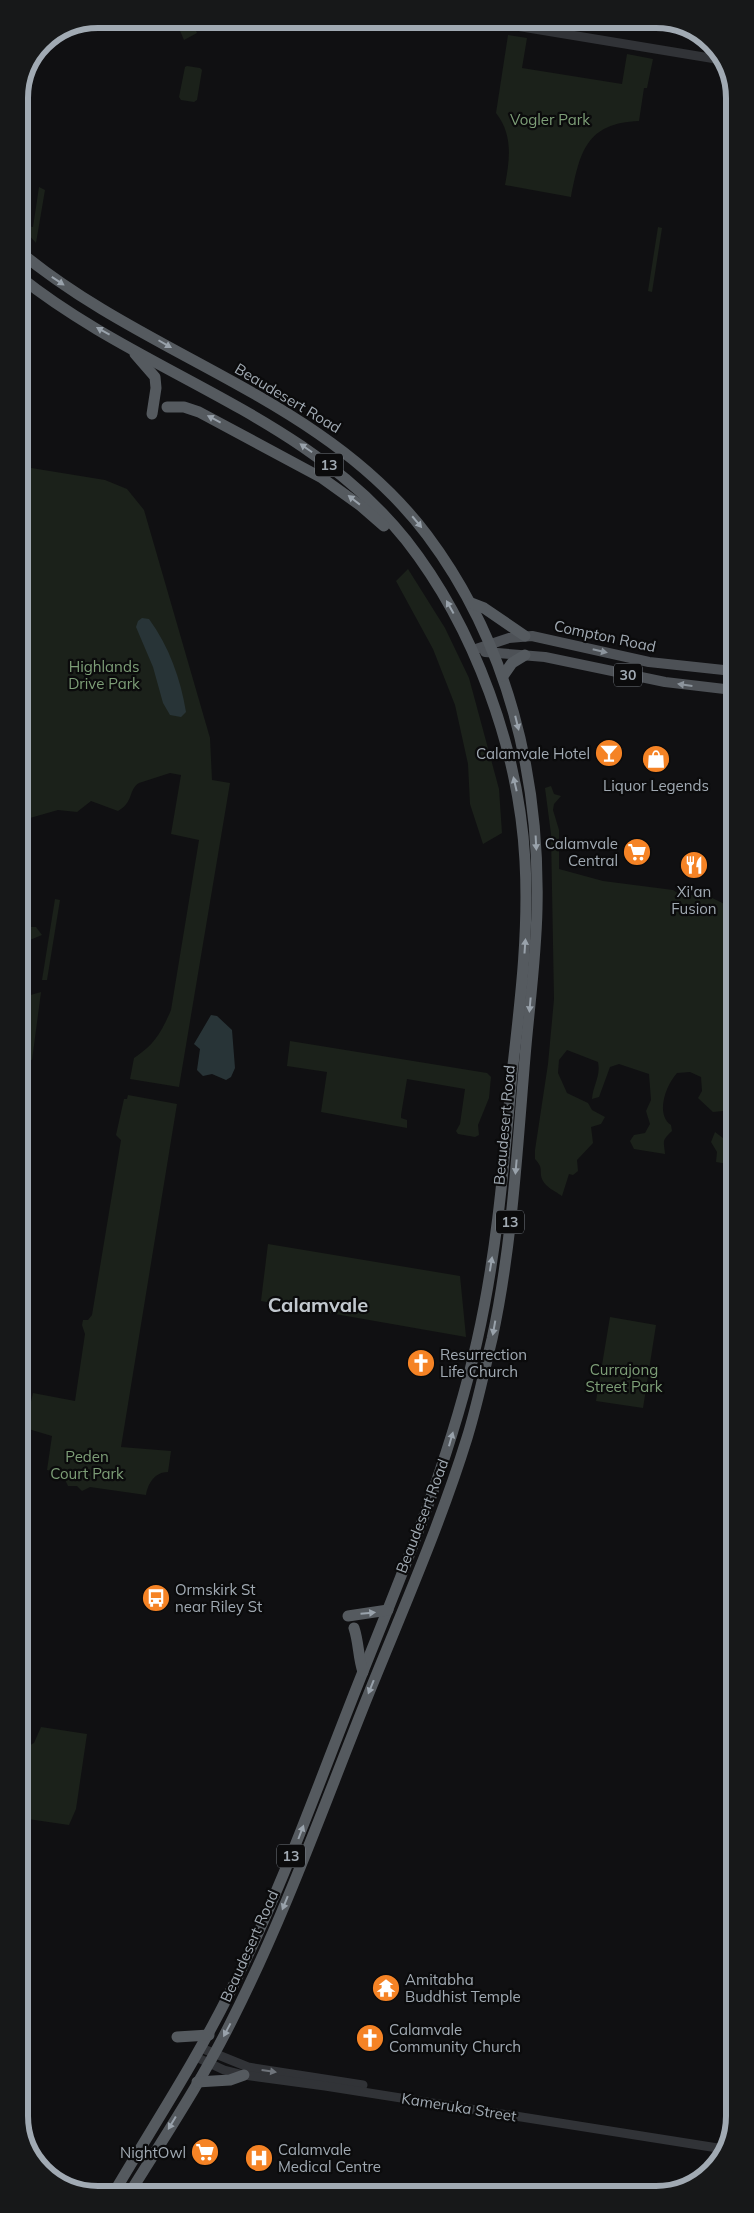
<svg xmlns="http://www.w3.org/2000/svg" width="754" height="2213" font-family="Mulish,sans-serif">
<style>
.green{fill:#1b211a}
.water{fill:#283437}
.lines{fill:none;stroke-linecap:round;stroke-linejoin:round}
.tertiary{stroke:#313337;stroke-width:9}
.primary{stroke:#4d5156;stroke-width:10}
.trunk{stroke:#555a5f;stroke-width:11}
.oneway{fill:#99a2ab}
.oneway2{fill:#8c949c}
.oneway3{fill:#6f747b}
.labels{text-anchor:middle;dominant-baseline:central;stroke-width:4.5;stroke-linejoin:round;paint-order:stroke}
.shield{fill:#0b0b0c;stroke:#747a81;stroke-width:1}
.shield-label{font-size:14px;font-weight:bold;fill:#a1aab3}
.park-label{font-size:15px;fill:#7d9e77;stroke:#0b0b0c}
.street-label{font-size:15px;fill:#a1aab3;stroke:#0b0b0c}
.poi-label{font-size:15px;fill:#a1aab3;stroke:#0b0b0c;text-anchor:start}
.district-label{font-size:20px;font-weight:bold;fill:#c2c8cf;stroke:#0b0b0c}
.rim{fill:none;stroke:#a1aab3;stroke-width:6}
</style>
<rect width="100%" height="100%" fill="#101012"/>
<!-- green -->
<g class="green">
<path d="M175,19H190L197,33L184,40Z"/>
<path d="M508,35L527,38L522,68L622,84L627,54L653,59L647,88H644L639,121C586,123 580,152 571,197L505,185C510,158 513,135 496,113Z"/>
<path d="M187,66L200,68L202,70L197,100L194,102L181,100L179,97L185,67Z"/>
<path d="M39,187L45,190L36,243L19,224L33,227Z"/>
<path d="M658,227L662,228L652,292L648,291Z"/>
<path d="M19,466L105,480L127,489L144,510L210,738L212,780L230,783L179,1087L130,1079L134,1058C155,1044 161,1033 171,1010L199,840L171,834L181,775L170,773L139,783C128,790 134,802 118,811L91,801L77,812L58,810L30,818L20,878Z"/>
<path d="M408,569L445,628L469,678L499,789L502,833L483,844L470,804L468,764L455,705L433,649L396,581Z"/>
<path d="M551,786L554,794L561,796L554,804L553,810L559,830V869L603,881L673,890L685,898C699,888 714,899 726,905L734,903V1135L723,1111L713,1112L698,1098L702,1091L701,1077L690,1072L677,1073C666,1085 655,1114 671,1125L672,1131C661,1141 664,1141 665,1154L634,1149L630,1141L634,1135L645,1133L650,1124L646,1111L651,1100L649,1074L619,1064L610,1067L599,1097L592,1099C593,1085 601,1076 598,1062L567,1050L559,1060L558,1073L567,1093L588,1103L592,1110L605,1117L601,1124L591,1127L593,1143L577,1160L578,1171L573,1175L569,1174L562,1196C555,1191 545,1187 542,1179C539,1169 544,1169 535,1159V1150L548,1064L554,999L551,834L545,788Z"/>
<path d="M55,899L60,900L47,980H42Z"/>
<path d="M20,927H36L42,935L20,944Z"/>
<path d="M41,992L32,1060L20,1058V998Z"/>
<path d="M290,1041L487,1073L491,1077L489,1098L478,1125L479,1135L475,1137L458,1134L456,1131L460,1124L465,1089L407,1079L401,1115V1118L407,1120V1128L321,1112L327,1072L287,1066Z"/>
<path d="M128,1095L177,1104L121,1447L171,1451L168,1472C155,1472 148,1483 146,1495L90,1487L82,1491L77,1486H68L62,1473L47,1470L52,1436L25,1428L33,1393L75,1401L85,1334L82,1325L83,1320H88L92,1315L121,1140L116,1135L124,1099H127Z"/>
<path d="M715,1132L727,1141L734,1136V1165L716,1162L717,1152L711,1142Z"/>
<path d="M268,1244L460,1276L466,1337L261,1301Z"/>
<path d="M610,1317L656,1325L643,1408L596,1401Z"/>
<path d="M41,1727L87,1734L76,1809L69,1825L21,1818V1750L34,1743Z"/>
</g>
<!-- water -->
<g class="water">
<path d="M142,618L149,619C169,646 181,680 186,712L181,717L170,715L163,703L153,667L136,627L138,621Z"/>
<path d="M211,1015L217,1016L232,1030L235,1068L231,1077L226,1080L212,1074L203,1076L197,1070L200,1049L194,1044Z"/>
</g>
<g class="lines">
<!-- tertiary -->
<g class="tertiary">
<path d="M474,19L722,60"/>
<path d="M201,2048L248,2067L363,2085"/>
<path d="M196,2057L224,2070L244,2075L325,2086L724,2149"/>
</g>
<!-- primary -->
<g class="primary">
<path d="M473,650L509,638L532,636L649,662L733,671"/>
<path d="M485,652L545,657L665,682L733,690"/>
</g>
<!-- trunk -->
<g class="trunk">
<path d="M19,251C147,358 323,397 427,535C508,643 540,776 537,909C536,959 529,1008 525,1057C517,1151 512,1247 492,1339C484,1372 477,1406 467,1438C440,1525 403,1609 369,1693C325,1802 286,1913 233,2018C203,2079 165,2136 129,2194"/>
<path d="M19,276C141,374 306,414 406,540C475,628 519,750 525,861C529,933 520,1003 512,1074C504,1163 497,1253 477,1341C451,1457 408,1559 364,1669C321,1776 283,1887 231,1990C196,2061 153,2126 113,2194"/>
<path d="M135,354L155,377L156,388L152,414"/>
<path d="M167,407H184L199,412L322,478L361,506L384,526"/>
<path d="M471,603L484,608L525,636"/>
<path d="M503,676L512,663L525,655"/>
<path d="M348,1616L388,1610"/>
<path d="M354,1628C359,1643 358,1657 363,1672"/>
<path d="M177,2037L209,2035"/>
<path d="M197,2082L230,2080L244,2075"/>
</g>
</g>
<!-- one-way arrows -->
<defs><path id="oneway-solid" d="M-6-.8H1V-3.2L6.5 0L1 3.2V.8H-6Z" transform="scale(1.25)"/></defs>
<g class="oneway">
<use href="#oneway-solid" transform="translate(58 281) rotate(34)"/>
<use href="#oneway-solid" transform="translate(103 331) rotate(-151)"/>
<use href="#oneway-solid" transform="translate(165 344) rotate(30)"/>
<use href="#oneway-solid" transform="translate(214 419) rotate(-152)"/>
<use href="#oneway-solid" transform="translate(306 448) rotate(-145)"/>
<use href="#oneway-solid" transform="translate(354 500) rotate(-142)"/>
<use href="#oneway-solid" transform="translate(417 522) rotate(50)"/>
<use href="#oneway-solid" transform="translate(450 607) rotate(-119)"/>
<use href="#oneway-solid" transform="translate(517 723) rotate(76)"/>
<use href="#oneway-solid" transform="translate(515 784) rotate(-103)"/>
<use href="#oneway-solid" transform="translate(536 843) rotate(87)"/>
<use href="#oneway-solid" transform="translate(525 946) rotate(-86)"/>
<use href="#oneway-solid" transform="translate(530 1005) rotate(95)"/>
<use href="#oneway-solid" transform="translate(516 1167) rotate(95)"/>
<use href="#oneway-solid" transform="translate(491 1264) rotate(-81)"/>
<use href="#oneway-solid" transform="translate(494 1328) rotate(100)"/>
<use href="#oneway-solid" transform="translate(451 1439) rotate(-74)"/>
<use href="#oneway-solid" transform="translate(368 1613) rotate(-5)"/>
<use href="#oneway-solid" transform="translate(371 1687) rotate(112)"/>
<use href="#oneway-solid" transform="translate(301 1832) rotate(-69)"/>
<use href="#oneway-solid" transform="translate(285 1903) rotate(112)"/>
<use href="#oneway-solid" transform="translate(227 2030) rotate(118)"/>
<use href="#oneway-solid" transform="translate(172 2123) rotate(121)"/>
</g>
<g class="oneway2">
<use href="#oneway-solid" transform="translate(600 651) rotate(13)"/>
<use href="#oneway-solid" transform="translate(685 685) rotate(-172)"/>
</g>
<use class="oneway3" href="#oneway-solid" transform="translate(269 2071) rotate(8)"/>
<!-- icons -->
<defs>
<symbol id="bar-disc" viewBox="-11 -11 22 22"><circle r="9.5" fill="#f58325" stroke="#0b0b0c"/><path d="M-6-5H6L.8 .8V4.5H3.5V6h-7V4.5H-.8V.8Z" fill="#fff"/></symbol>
<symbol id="shop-disc" viewBox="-11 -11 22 22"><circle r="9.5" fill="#f58325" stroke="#0b0b0c"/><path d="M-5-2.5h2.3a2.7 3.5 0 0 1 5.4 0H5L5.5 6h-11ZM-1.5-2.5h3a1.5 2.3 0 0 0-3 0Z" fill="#fff"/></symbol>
<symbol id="supermarket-disc" viewBox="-11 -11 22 22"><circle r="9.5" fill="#f58325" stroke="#0b0b0c"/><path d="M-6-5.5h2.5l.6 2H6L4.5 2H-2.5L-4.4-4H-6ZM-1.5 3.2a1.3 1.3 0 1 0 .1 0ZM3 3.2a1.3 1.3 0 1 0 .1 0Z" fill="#fff"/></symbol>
<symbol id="restaurant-disc" viewBox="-11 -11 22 22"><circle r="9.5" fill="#f58325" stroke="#0b0b0c"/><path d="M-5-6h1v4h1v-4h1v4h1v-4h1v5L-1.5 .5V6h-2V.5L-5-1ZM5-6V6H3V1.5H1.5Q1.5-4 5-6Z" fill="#fff"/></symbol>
<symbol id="church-disc" viewBox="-11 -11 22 22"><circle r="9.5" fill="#f58325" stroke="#0b0b0c"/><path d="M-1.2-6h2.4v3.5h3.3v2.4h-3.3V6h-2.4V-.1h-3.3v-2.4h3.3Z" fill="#fff"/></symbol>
<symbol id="bus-disc" viewBox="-11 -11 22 22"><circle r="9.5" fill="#f58325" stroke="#0b0b0c"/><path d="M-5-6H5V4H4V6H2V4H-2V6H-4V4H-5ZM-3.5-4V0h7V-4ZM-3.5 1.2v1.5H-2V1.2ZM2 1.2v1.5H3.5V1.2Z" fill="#fff"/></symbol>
<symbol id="temple-disc" viewBox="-11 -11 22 22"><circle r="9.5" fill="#f58325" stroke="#0b0b0c"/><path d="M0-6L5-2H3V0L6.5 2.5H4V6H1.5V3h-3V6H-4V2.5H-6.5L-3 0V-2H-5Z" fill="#fff"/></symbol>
<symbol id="hospital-disc" viewBox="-11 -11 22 22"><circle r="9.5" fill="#f58325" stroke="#0b0b0c"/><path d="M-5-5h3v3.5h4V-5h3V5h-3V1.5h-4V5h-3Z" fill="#fff"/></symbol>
</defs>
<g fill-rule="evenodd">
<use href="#bar-disc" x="593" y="737" width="32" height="32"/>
<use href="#shop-disc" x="640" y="743" width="32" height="32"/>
<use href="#supermarket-disc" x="621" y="836" width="32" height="32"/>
<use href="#restaurant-disc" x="678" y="849" width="32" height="32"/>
<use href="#church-disc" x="405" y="1347" width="32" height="32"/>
<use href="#bus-disc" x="140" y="1582" width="32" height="32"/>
<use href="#temple-disc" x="370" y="1972" width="32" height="32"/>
<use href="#church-disc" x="354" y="2022" width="32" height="32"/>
<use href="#supermarket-disc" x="189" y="2136" width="32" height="32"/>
<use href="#hospital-disc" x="243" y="2142" width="32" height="32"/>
</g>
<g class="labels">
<!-- shield labels -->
<g class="shield">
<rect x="315" y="453.5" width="28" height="23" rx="4"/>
<rect x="614" y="663.5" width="28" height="23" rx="4"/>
<rect x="496" y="1210.5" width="28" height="23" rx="4"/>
<rect x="277" y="1844.5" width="28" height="23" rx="4"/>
</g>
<g class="shield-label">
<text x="329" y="465">13</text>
<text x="628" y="675">30</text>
<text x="510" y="1222">13</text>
<text x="291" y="1856">13</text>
</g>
<!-- park labels -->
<g class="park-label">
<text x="550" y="119">Vogler Park</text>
<text x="104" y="666">Highlands<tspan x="104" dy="17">Drive Park</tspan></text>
<text x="624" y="1369">Currajong<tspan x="624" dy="17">Street Park</tspan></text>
<text x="87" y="1456">Peden<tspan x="87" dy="17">Court Park</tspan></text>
</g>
<!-- street labels -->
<g class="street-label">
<text transform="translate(288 398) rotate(31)">Beaudesert Road</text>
<text transform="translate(605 636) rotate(12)">Compton Road</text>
<text transform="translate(504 1125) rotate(-85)">Beaudesert Road</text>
<text transform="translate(422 1516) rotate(-69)">Beaudesert Road</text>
<text transform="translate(249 1946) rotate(-66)">Beaudesert Road</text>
<text transform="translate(459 2107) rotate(9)">Kameruka Street</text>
</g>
<!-- poi labels -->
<g class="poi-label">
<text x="590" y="753" text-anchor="end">Calamvale Hotel</text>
<text x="656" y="785" text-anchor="middle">Liquor Legends</text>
<text x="618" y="843" text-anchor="end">Calamvale<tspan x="618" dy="17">Central</tspan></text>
<text x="694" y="891" text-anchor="middle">Xi'an<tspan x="694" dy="17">Fusion</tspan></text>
<text x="440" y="1354">Resurrection<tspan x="440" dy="17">Life Church</tspan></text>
<text x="175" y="1589">Ormskirk St<tspan x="175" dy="17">near Riley St</tspan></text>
<text x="405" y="1979">Amitabha<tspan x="405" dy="17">Buddhist Temple</tspan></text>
<text x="389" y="2029">Calamvale<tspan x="389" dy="17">Community Church</tspan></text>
<text x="278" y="2149">Calamvale<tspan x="278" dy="17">Medical Centre</tspan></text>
<text x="186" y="2152" text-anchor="end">NightOwl</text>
</g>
<!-- district labels -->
<g class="district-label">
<text x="318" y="1304">Calamvale</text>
</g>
</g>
<!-- crop -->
<path d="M0 0H754V2213H0ZM98 28H656A70 70 0 0 1 726 98V2116A70 70 0 0 1 656 2186H98A70 70 0 0 1 28 2116V98A70 70 0 0 1 98 28Z" fill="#171819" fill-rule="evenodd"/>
<path class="rim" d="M98 28H656A70 70 0 0 1 726 98V2116A70 70 0 0 1 656 2186H98A70 70 0 0 1 28 2116V98A70 70 0 0 1 98 28Z"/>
</svg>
